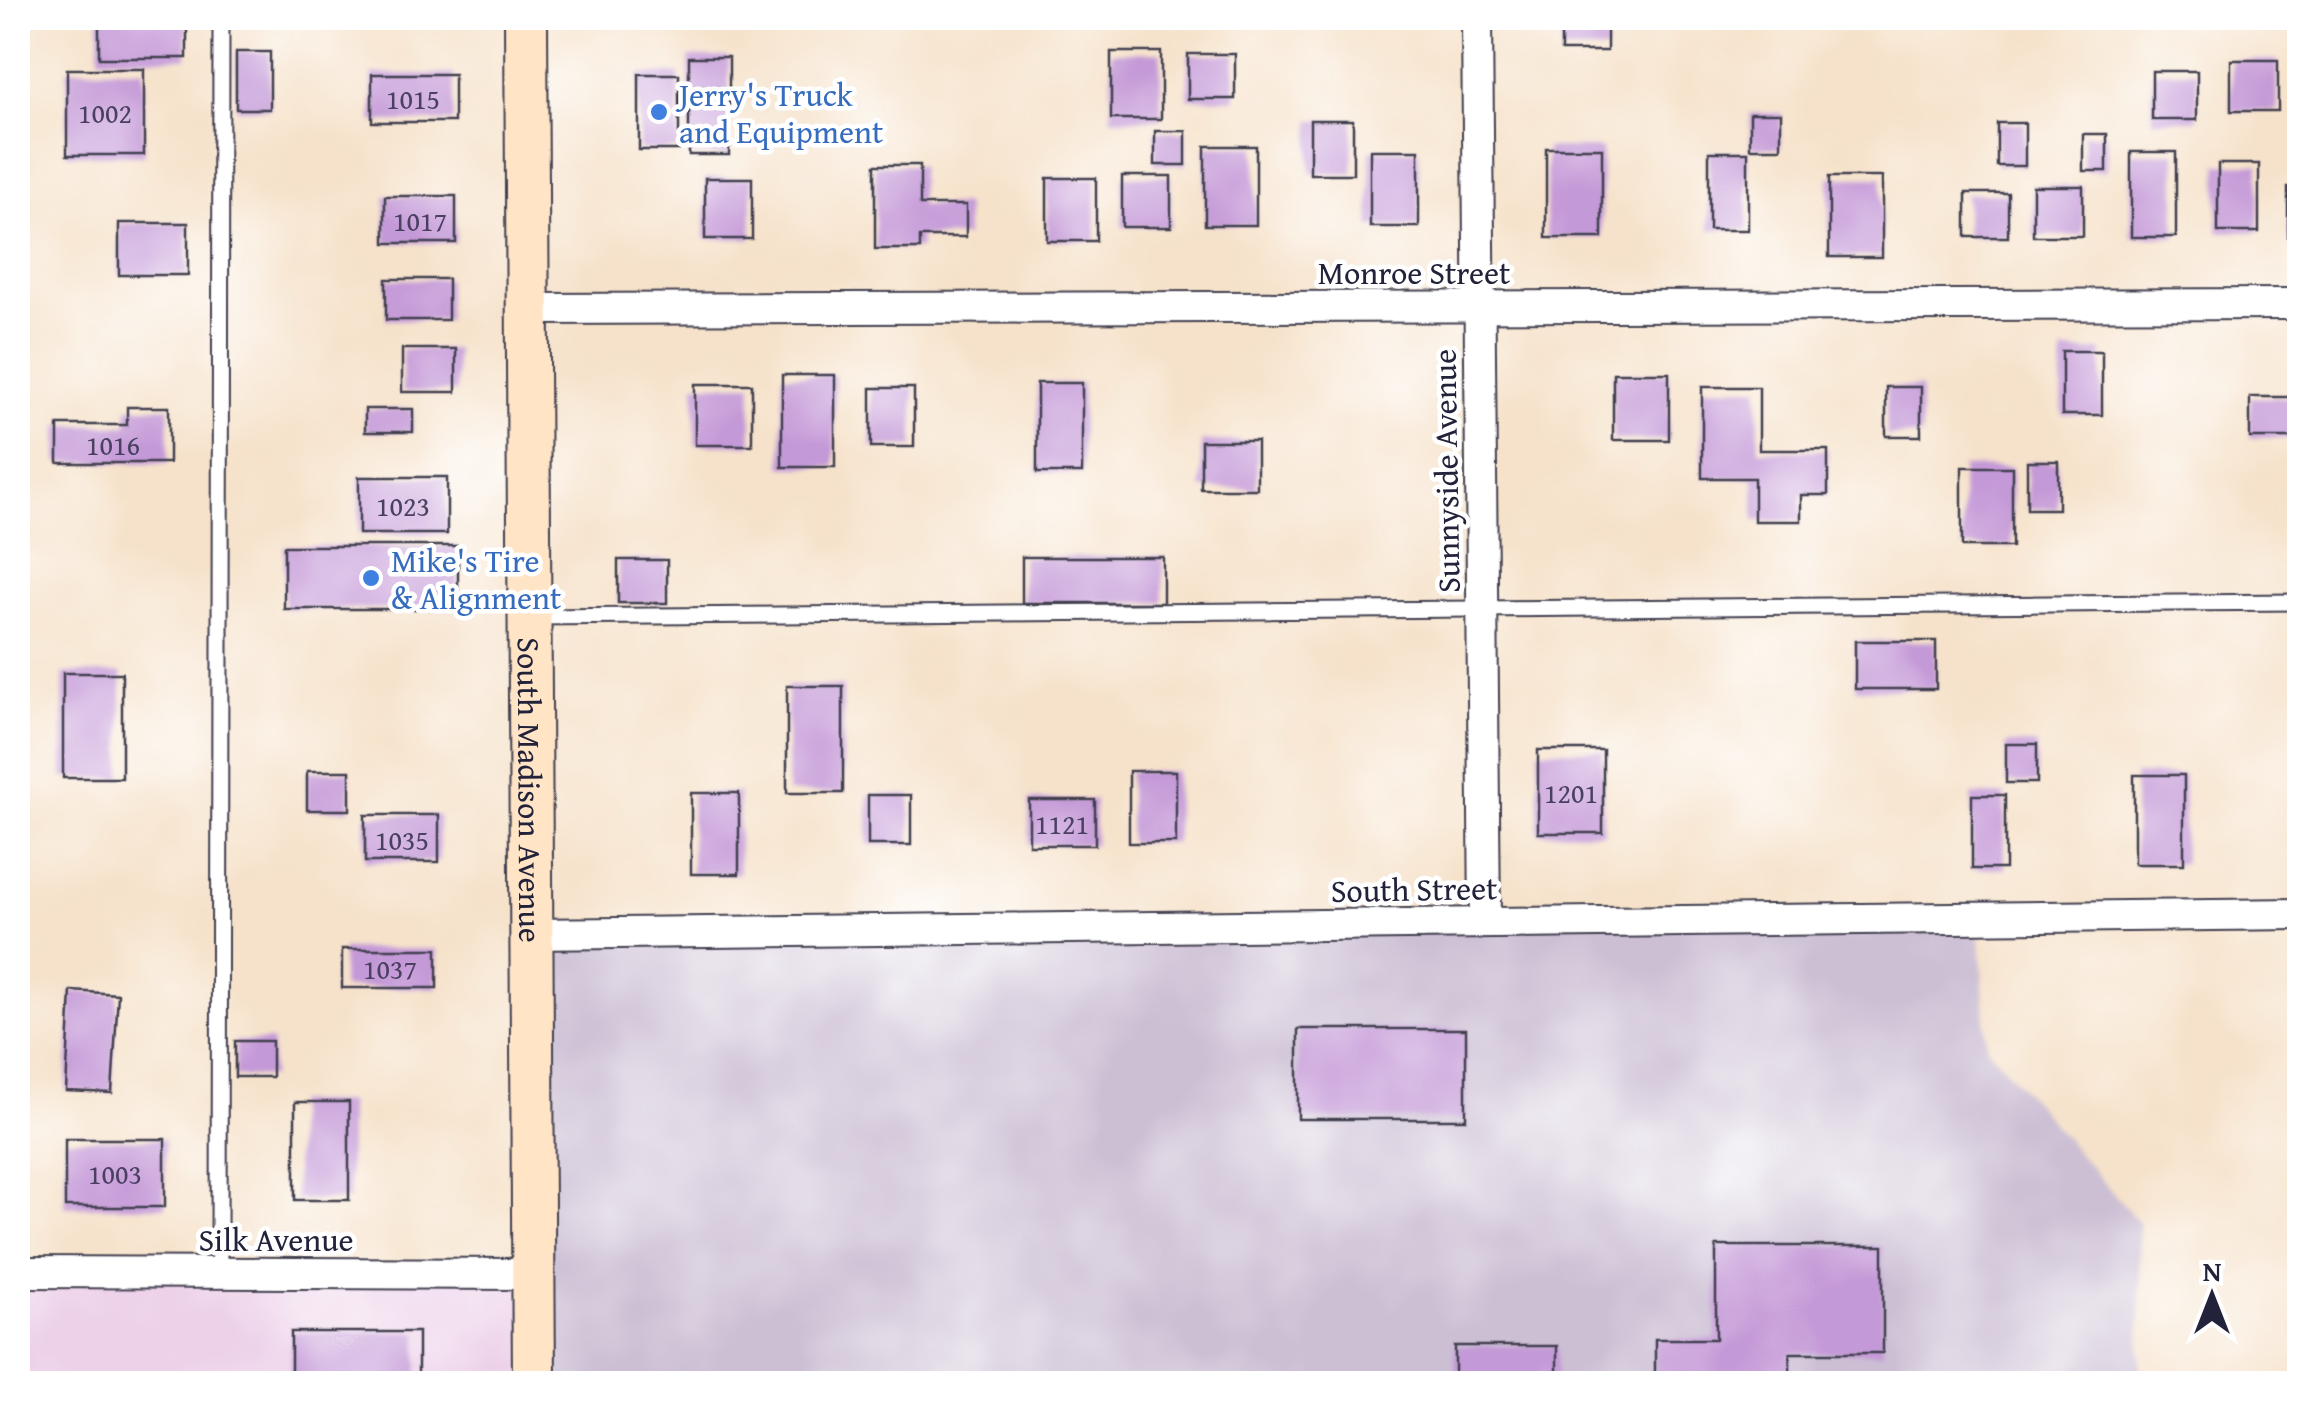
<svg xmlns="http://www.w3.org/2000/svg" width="2317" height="1401" font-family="'Gentium Book Plus',serif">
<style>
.built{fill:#edd1e9}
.industrial{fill:#ccbfd4}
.building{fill:#c499d7}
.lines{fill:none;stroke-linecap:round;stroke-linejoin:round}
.lane-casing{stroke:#423f50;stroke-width:19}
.street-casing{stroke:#423f50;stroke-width:34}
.secondary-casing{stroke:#423f50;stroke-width:46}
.lane{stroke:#fff;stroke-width:15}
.street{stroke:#fff;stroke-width:30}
.secondary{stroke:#ffe4c6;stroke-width:42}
.shop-dot{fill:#3f7fe0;stroke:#fff;stroke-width:4}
.labels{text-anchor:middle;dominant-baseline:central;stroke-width:9;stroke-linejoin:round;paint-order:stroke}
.number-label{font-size:28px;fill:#4a4062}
.shop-label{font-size:32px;fill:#366cbe;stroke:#fff;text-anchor:start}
.street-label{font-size:32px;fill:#22223b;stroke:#fff}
</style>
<rect width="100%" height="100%" fill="#fff"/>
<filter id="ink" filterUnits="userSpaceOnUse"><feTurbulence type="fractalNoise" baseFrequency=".01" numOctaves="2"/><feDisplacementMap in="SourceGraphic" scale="20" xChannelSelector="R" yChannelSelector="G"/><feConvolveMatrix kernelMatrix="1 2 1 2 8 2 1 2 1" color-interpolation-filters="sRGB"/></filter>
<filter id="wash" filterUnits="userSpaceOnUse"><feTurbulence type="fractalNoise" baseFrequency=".0048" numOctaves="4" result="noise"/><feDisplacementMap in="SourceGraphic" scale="40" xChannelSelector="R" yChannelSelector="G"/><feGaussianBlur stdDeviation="2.25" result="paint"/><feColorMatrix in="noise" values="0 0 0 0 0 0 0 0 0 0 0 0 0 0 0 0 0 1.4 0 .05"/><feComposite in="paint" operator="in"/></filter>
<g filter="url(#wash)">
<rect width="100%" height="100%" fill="#f6e2ca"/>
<!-- built -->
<path class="built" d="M18,1272L534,1274V1383L18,1384Z"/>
<!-- industrial -->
<path class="industrial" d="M1979,918L1987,1048L2139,1223L2141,1383H534L530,934Z"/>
<g id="blocks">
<!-- building -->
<g class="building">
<rect x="99" y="18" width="88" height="40"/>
<rect x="1561" y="20" width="46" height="31"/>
<rect x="236" y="52" width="34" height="57"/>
<rect x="1111" y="52" width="50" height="67"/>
<rect x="1188" y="54" width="47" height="45"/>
<rect x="689" y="57" width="40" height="98"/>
<rect x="2231" y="60" width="47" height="51"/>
<rect x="67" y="69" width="77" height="86"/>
<rect x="2152" y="71" width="45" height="49"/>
<rect x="372" y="74" width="82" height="48"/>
<rect x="639" y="74" width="40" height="76"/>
<rect x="1750" y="113" width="31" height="35"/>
<rect x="1310" y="120" width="43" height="54"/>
<rect x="1997" y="123" width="28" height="43"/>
<rect x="1155" y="131" width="31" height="34"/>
<rect x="2083" y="134" width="24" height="37"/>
<rect x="1205" y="146" width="51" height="79"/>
<rect x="1546" y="148" width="56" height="90"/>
<rect x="1370" y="150" width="49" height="77"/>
<rect x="1709" y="152" width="39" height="78"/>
<rect x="2131" y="152" width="45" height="85"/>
<rect x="2218" y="164" width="41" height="68"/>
<path d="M875,165H920V205H966V237H920V249H875Z"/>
<rect x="1122" y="176" width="49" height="51"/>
<rect x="1829" y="177" width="53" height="80"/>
<rect x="705" y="178" width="47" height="61"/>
<rect x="1047" y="178" width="49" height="63"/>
<rect x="2033" y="186" width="50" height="50"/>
<rect x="2288" y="187" width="12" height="50"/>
<rect x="1966" y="193" width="42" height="44"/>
<rect x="385" y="196" width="71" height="47"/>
<rect x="119" y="223" width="69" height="52"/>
<rect x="386" y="279" width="62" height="41"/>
<rect x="402" y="349" width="54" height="43"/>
<rect x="2062" y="351" width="40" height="64"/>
<rect x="1613" y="373" width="56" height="67"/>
<rect x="782" y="375" width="53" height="92"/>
<rect x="1037" y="383" width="45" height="90"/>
<rect x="695" y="384" width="57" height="61"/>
<path d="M1702,387H1759V450H1828V495H1801V521H1754V478H1702Z"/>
<rect x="1886" y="387" width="35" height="49"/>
<rect x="871" y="388" width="43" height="59"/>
<rect x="2250" y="397" width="50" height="41"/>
<path d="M127,407H169V463H58V425H127Z"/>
<rect x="365" y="409" width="48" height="23"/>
<rect x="1201" y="441" width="56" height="48"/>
<rect x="2027" y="461" width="31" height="48"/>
<rect x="1962" y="467" width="50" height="80"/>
<rect x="359" y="477" width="88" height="57"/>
<rect x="284" y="546" width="174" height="63"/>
<rect x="1022" y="557" width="141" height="46"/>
<rect x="618" y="560" width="49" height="43"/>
<rect x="1855" y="641" width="81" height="48"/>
<rect x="63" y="673" width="59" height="105"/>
<rect x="787" y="686" width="56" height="107"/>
<rect x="2006" y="744" width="31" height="39"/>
<rect x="1538" y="750" width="65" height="83"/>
<rect x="307" y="771" width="43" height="39"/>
<rect x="1129" y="771" width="47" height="72"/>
<rect x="2134" y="775" width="50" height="89"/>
<rect x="691" y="793" width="48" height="81"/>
<rect x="868" y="795" width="43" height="50"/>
<rect x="1972" y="795" width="33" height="74"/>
<rect x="1029" y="800" width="66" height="45"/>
<rect x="365" y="815" width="74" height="47"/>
<rect x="342" y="949" width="95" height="39"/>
<path d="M71,991L118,994L112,1093L66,1091Z"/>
<rect x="1298" y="1029" width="168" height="90"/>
<rect x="235" y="1041" width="37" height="36"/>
<rect x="295" y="1102" width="54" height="98"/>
<rect x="65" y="1139" width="100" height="68"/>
<path d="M1716,1246H1883V1353H1790V1384H1655V1339H1716Z"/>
<rect x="291" y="1332" width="127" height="52"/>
<rect x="1455" y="1346" width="102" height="38"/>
</g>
</g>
</g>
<g filter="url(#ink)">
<use href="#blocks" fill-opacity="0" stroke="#423f50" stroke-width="2.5"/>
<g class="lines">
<defs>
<g id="lane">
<path d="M533,617L2300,602"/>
<path d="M219,1275L221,18"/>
</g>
<g id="street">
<path d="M1477,18L1485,923"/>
<path d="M528,309L2300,304"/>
<path d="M530,934L2300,914"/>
<path d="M18,1272L534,1274"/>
</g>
<g id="secondary">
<path id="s1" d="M526,18L534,1384"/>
</g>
</defs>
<!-- lane casing -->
<use href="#lane" class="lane-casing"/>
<!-- street casing -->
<use href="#street" class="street-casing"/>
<!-- secondary casing -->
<use href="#secondary" class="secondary-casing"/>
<!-- lane -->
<use href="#lane" class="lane"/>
<!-- street -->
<use href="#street" class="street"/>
<!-- secondary -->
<use href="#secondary" class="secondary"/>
</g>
</g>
<!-- markers -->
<g class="shop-dot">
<circle cx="659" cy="112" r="10"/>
<circle cx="371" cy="578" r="10"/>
</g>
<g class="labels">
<!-- number labels -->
<g class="number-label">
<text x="413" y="98">1015</text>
<text x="105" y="112">1002</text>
<text x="420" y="220">1017</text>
<text x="113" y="444">1016</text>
<text x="403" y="505">1023</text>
<text x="1571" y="792">1201</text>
<text x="1062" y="823">1121</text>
<text x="402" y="839">1035</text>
<text x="390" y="968">1037</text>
<text x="115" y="1173">1003</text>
</g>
<!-- shop labels -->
<g class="shop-label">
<text x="679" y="94">Jerry's Truck<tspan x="679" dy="37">and Equipment</tspan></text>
<text x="391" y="560">Mike's Tire<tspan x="391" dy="37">&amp; Alignment</tspan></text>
</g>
<!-- street labels -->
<g class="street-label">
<text x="1414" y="272">Monroe Street</text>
<text transform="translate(1446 471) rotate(-91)">Sunnyside Avenue</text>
<text stroke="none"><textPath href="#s1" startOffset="772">South Madison Avenue</textPath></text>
<text transform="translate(1414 889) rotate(-1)">South Street</text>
<text x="276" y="1239">Silk Avenue</text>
</g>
</g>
<!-- margin -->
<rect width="2317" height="1401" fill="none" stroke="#fff" stroke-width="60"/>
<!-- north arrow -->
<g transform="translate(2212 1296)" stroke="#ffffff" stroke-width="8" paint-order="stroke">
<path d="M0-8L18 38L0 25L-18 38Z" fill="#22223b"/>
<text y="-15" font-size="28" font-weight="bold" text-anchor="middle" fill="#22223b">N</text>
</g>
</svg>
